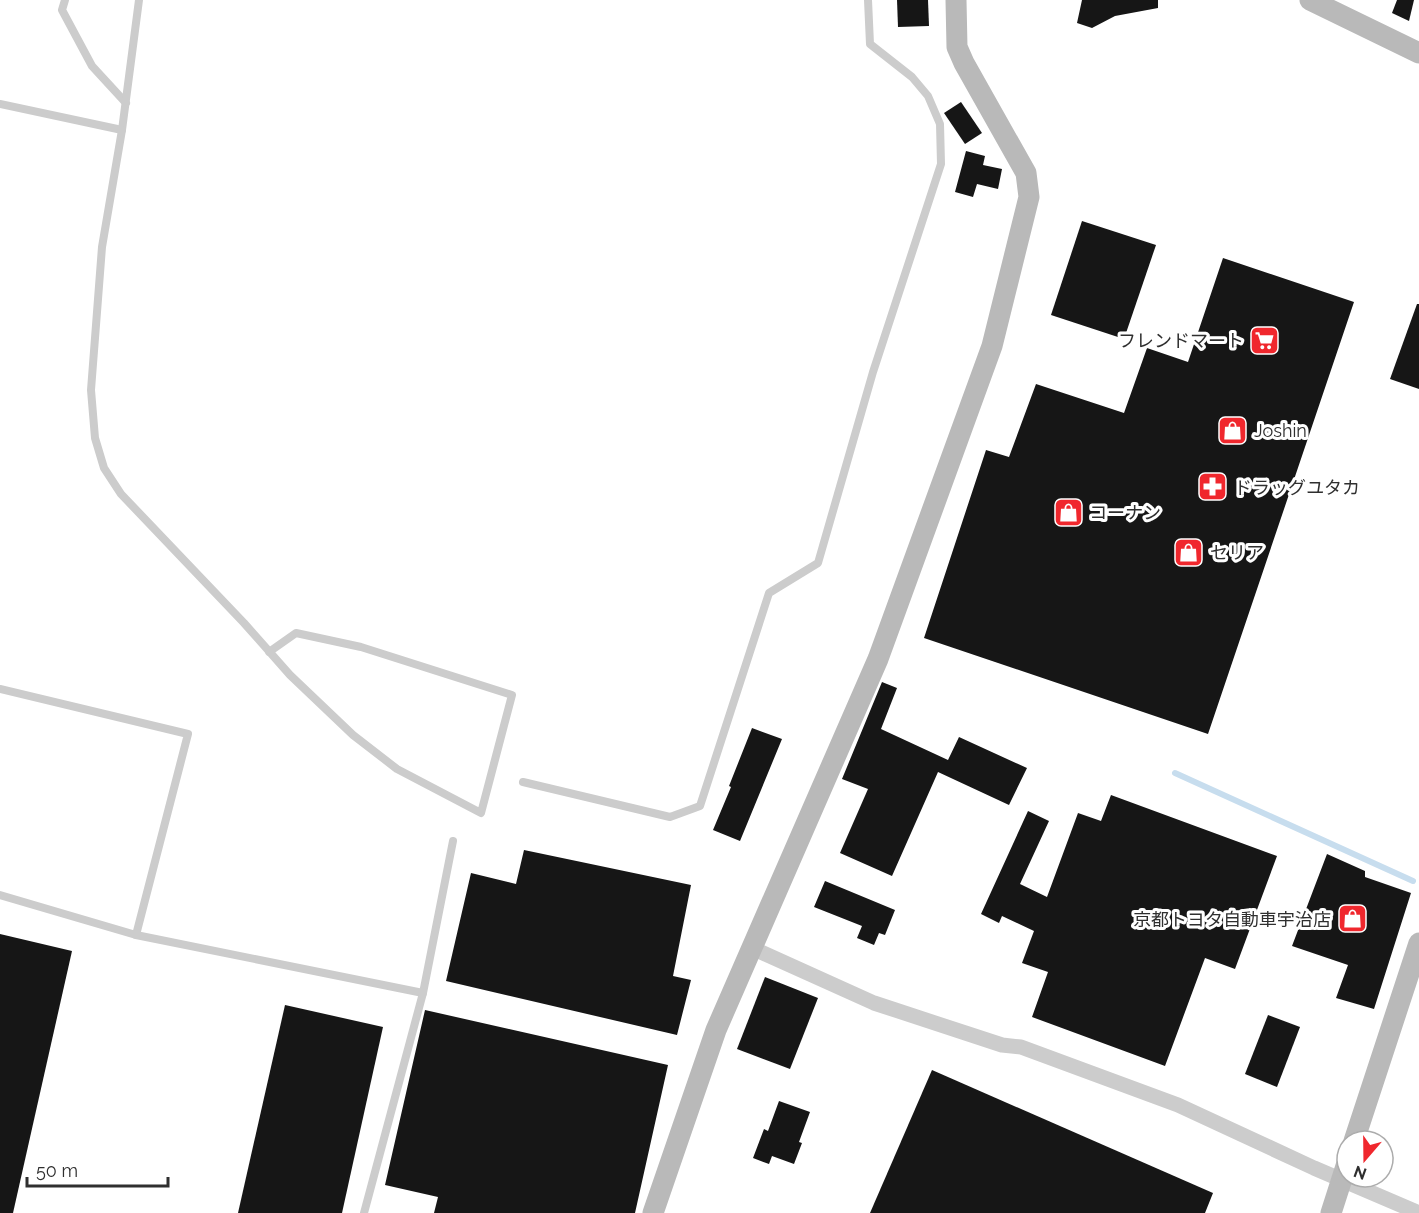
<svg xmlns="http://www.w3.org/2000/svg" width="1419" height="1213" font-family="Raleway,'Noto Sans JP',sans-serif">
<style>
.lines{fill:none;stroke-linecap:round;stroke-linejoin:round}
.stream{stroke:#c7ddee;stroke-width:6}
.building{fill:#161616}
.lane{stroke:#ccc;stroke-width:8}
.street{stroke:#ccc;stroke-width:15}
.secondary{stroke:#b9b9b9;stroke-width:21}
.labels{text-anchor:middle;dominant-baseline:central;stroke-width:6;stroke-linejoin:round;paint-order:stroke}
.poi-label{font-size:18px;fill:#2f2f2f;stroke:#fff;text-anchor:start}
</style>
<rect width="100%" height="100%" fill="#fff"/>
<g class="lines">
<!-- stream -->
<path class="stream" d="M1175,773L1413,881"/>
</g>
<!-- building -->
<g class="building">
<path d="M897,0H928L929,26L898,27Z"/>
<path d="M1082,0H1158V8L1115,16L1092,28L1077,23Z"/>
<path d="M1397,0H1414L1409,21L1392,13Z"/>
<path d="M961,102L982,133L965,144L944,113Z"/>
<path d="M966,151L985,156L983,165L1002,169L998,189L977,184L973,197L955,192Z"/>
<path d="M1082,221L1156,245L1124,339L1051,315Z"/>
<path d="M1223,258L1354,302L1208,734L924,638L986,450L1009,457L1036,384L1124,413L1147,348L1188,362Z"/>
<path d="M1417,304H1419V389L1390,379Z"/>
<path d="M882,682L897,688L881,729L948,760L959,737L1027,768L1009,805L938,772L892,876L840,853L868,789L842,779Z"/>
<path d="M752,728L782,739L740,841L713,830L731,787L729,786Z"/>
<path d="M1111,795L1277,856L1235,969L1205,958L1165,1066L1032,1017L1048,972L1022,963L1034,931L1002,916L999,923L981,914L1028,811L1049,821L1020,884L1047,897L1078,813L1101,821Z"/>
<path d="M524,850L691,885L673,976L691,980L677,1035L446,981L471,873L516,884Z"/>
<path d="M1327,854L1365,871V877L1411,893L1374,1009L1336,998L1348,965L1292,946Z"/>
<path d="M825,881L895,910L885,935L879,933L874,945L857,938L862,926L814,907Z"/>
<path d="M0,934L72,951L13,1213H0Z"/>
<path d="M765,977L818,998L790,1069L737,1049Z"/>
<path d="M285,1005L383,1027L342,1213H238Z"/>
<path d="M425,1010L668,1065L635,1213H434L438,1197L385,1185Z"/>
<path d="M1268,1015L1300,1027L1277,1087L1245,1074Z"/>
<path d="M932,1070L1213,1193L1205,1213H870Z"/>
<path d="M779,1101L810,1112L799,1142L802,1143L794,1164L772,1156L769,1164L753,1158L764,1129L768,1131Z"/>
</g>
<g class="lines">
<!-- lane -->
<g class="lane">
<path d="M65,0L62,10L92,66L126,103"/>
<path d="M139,0L122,130L102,247L91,390L95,438L104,468L121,494L244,623L290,675L353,735L397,769L481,813L512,695L361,647L296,633L269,652"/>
<path d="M0,104L122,130"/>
<path d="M0,689L188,734L136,935"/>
<path d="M523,782L670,817L700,806L769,593L818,563L873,372L941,164L940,124L928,96L912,77L870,44L868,0"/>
<path d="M0,895L136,935L423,993"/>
<path d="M364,1213L423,993L453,841"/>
</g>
<!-- street -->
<path class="street" d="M752,948L874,1003L1002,1045L1021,1047L1178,1105L1314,1168L1419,1213"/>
<!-- secondary -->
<g class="secondary">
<path d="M1310,0L1419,53"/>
<path d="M1354,1141L1419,943"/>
<path d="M653,1213L716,1030L878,659L992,346L1029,197L1026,173L964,63L957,47L956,0"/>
<path d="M1331,1213L1347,1163"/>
</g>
</g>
<!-- icons -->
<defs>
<symbol id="supermarket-square" viewBox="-11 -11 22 22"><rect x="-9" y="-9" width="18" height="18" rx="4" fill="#f0272d" stroke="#fff"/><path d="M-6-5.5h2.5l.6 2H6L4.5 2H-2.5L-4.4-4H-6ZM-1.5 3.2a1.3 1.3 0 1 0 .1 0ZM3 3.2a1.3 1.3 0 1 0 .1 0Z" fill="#fff"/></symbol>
<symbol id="shop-square" viewBox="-11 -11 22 22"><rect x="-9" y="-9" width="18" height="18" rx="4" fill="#f0272d" stroke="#fff"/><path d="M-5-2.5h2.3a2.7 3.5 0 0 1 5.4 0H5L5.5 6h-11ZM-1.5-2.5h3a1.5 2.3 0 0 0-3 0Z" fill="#fff"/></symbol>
<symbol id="pharmacy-square" viewBox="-11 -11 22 22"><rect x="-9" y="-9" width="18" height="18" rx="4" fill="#f0272d" stroke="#fff"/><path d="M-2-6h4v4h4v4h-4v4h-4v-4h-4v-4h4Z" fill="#fff"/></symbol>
</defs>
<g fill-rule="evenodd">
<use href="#supermarket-square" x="1248" y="324" width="33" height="33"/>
<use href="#shop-square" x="1216" y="414" width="33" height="33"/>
<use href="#pharmacy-square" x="1196" y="470" width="33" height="33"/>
<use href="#shop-square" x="1052" y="496" width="33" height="33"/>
<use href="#shop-square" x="1172" y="536" width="33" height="33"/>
<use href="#shop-square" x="1336" y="902" width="33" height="33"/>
</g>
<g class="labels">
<!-- poi labels -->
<g class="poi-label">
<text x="1244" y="340" text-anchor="end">フレンドマート</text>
<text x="1254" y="430">Joshin</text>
<text x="1234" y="487">ドラッグユタカ</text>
<text x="1089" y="512">コーナン</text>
<text x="1210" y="552">セリア</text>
<text x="1331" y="919" text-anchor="end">京都トヨタ自動車宇治店</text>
</g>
</g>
<!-- north arrow -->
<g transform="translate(1365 1159) rotate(200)"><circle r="28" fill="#ffffff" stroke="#acacac" stroke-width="1.5"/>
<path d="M0-4.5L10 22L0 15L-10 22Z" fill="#f0272d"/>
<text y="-9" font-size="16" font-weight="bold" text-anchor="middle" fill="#2f2f2f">N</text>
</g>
<!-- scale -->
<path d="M27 1177v9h141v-9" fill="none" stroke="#2f2f2f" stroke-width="3"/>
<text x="36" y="1177" font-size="18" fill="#2f2f2f" stroke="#ffffff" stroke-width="4.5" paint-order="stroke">50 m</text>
</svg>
